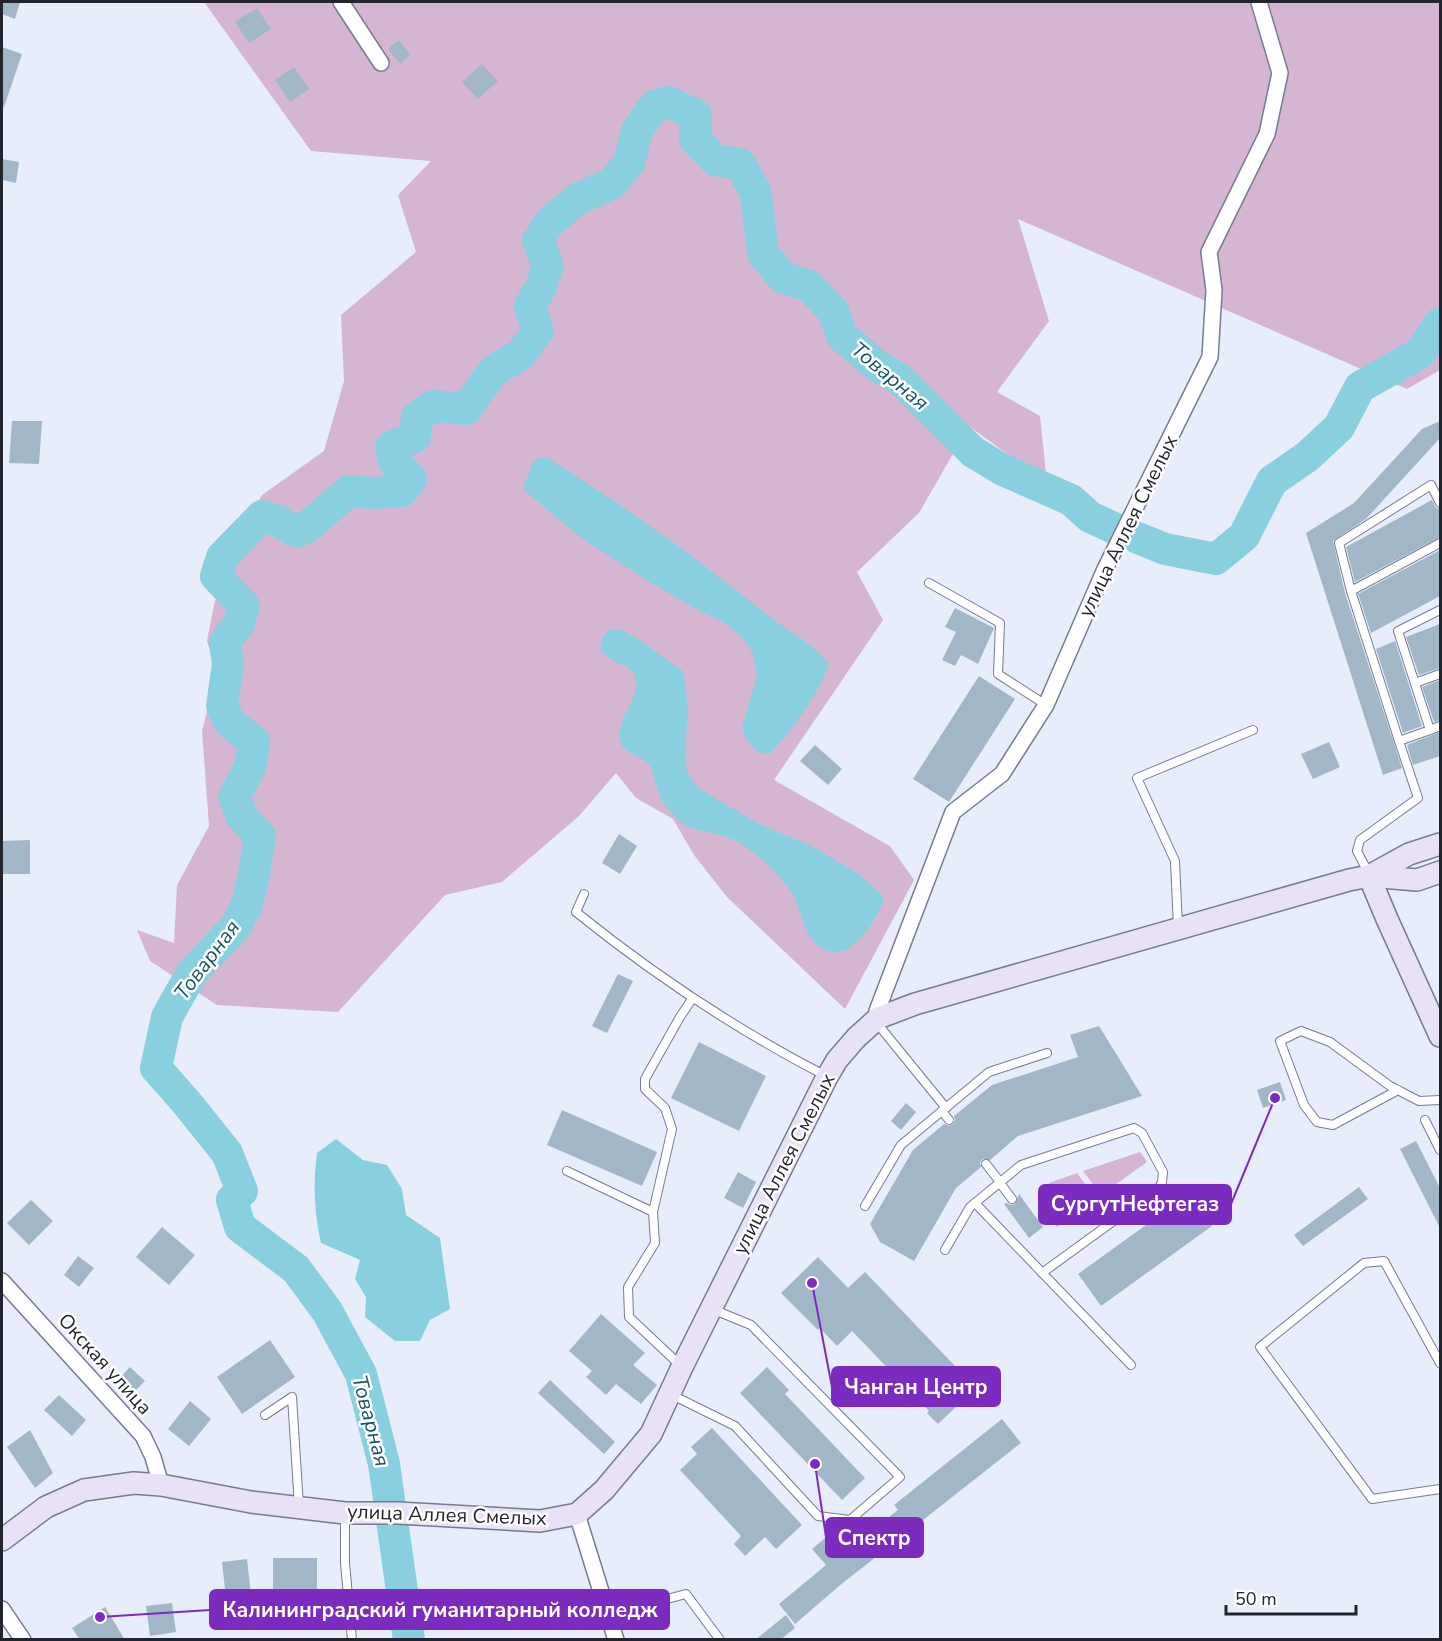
<svg xmlns="http://www.w3.org/2000/svg" width="1442" height="1641" font-family="'Nunito Sans',sans-serif">
<style>
.green{fill:#d5b5d1}
.water{fill:#88d0e0}
.lines{fill:none;stroke-linecap:round;stroke-linejoin:round}
.river{stroke:#88d0e0;stroke-width:32}
.building{fill:#a1b7c8}
.lane-casing{stroke:#757c92;stroke-width:10}
.street-casing{stroke:#757c92;stroke-width:18}
.secondary-casing{stroke:#757c92;stroke-width:24}
.lane{stroke:#fff;stroke-width:8}
.street{stroke:#fff;stroke-width:15}
.secondary{stroke:#e9e2f6;stroke-width:21}
.labels{text-anchor:middle;dominant-baseline:central;stroke-width:5;stroke-linejoin:round;paint-order:stroke}
.street-label{font-size:20px;fill:#22252e;stroke:#fff}
.water-label{font-size:21px;font-style:italic;fill:#175561;stroke:#fff}
.leader{fill:none;stroke:#7b2cbf;stroke-width:2}
.callout-dot{fill:#7b2cbf;stroke:#fff;stroke-width:2}
.callout{fill:#7b2cbf;stroke:#7b2cbf;stroke-width:2}
.callout-label{font-size:21px;text-anchor:middle;font-weight:bold;fill:#fff}
</style>
<rect width="100%" height="100%" fill="#e8edfc"/>
<!-- green -->
<g class="green">
<path d="M204,2H1440V370L1407,389L1018,219L1049,321L997,392L1040,416L1047,483L969,426L919,513L857,572L883,620L774,780L890,846L914,880L845,1009L727,897L694,855L673,819L636,798L616,773L579,816L502,882L445,895L338,1012L217,1005L150,961L137,930L174,943L177,885L209,826L202,731L217,671L207,641L214,605L228,558L262,495L324,451L344,381L341,315L416,252L398,195L431,161L311,151Z"/>
<path d="M1140,1152L1147,1162L1101,1195L1083,1171Z"/>
<path d="M1077,1173L1096,1199L1057,1227L1048,1215L1054,1199L1049,1183Z"/>
</g>
<!-- water -->
<g class="water">
<path d="M538,457L549,459C626,506 698,559 769,616C789,632 813,643 829,664C822,689 788,737 769,754L761,753L753,748L745,737L742,727L757,677L755,662L749,646L738,634L726,623L704,613L651,583L580,537L526,492L523,487L533,463Z"/>
<path d="M609,630H622L637,638L683,671L688,708L685,759L688,773L697,787L759,824L812,846L860,875L882,895L884,901C875,919 857,955 832,952C807,948 803,918 795,899C792,893 787,885 782,880C767,862 743,841 720,835C709,832 696,831 685,825C669,815 660,800 655,782C653,775 654,770 649,765C643,756 630,755 623,747C608,728 641,701 636,679C633,663 609,665 600,648L603,636Z"/>
<path d="M336,1139L363,1160L387,1165L402,1189L406,1215L440,1238L450,1309L430,1320L420,1341H395L365,1317L366,1297L355,1279L360,1260L321,1243C314,1213 313,1184 317,1153Z"/>
</g>
<g class="lines">
<!-- river -->
<g class="river">
<path d="M1138,538L1165,549L1216,559L1244,536L1272,481L1308,456L1339,427L1360,387L1420,353L1440,323"/>
<path d="M409,1640L384,1464L361,1374L327,1311L296,1269L240,1227L232,1200L242,1191L227,1153L186,1102L156,1068L167,1017L177,999L192,973L236,926L247,904L253,879L260,836L242,817L234,797L250,767L254,741L230,723L222,706L228,664L225,643L239,623L244,606L216,576L222,557L262,516L278,521L297,532L306,528L349,491L374,493L402,491L411,479L394,461L391,447L415,437L417,417L433,406L466,409L494,370L520,355L538,331L530,306L541,287L548,265L538,241L548,224L577,199L611,184L629,163L637,131L653,107L668,102L696,115L695,139L715,160L740,164L756,193L763,253L782,277L809,286L833,311L843,337L876,365L901,380L973,452L1003,470L1071,500L1090,517L1116,529"/>
</g>
</g>
<!-- building -->
<g class="building">
<path d="M2,2H20L15,19L2,14Z"/>
<path d="M257,8L271,29L249,43L235,22Z"/>
<path d="M399,40L410,55L400,64L388,49Z"/>
<path d="M2,47L22,54L4,107H2Z"/>
<path d="M482,64L498,81L478,99L462,82Z"/>
<path d="M294,67L309,89L290,102L275,80Z"/>
<path d="M2,159L19,162L16,183L2,180Z"/>
<path d="M12,421H42L39,464L9,463Z"/>
<path d="M1440,421V438L1366,519L1333,541L1345,593L1402,768L1383,775L1306,533L1354,503L1422,429Z"/>
<path d="M1432,500L1436,508L1440,509V537L1355,582L1346,547Z"/>
<path d="M1440,550V596L1371,633L1358,594Z"/>
<path d="M955,608L994,628L978,664L961,655L955,666L942,660L956,632L945,627Z"/>
<path d="M1440,624V668L1419,675L1406,637Z"/>
<path d="M1395,641L1422,726L1403,733L1376,649Z"/>
<path d="M979,676L1015,699L949,802L913,779Z"/>
<path d="M1440,680V720L1434,722L1422,687Z"/>
<path d="M1440,732V756L1413,765L1407,745Z"/>
<path d="M1329,742L1340,767L1313,779L1301,754Z"/>
<path d="M815,745L842,769L828,785L800,761Z"/>
<path d="M619,834L637,846L620,874L602,863Z"/>
<path d="M30,840V874H2V841Z"/>
<path d="M618,974L633,981L607,1033L592,1026Z"/>
<path d="M1099,1026L1142,1096L1018,1136L990,1160L983,1159L980,1162L981,1167L956,1188L914,1261L880,1242L870,1224L913,1150L944,1124L949,1126L953,1124L955,1120L954,1116L992,1085L1078,1057L1070,1035Z"/>
<path d="M699,1042L766,1076L739,1131L671,1098Z"/>
<path d="M1280,1082L1286,1100L1263,1108L1257,1090Z"/>
<path d="M906,1103L916,1112L901,1130L891,1121Z"/>
<path d="M562,1110L657,1152L642,1186L547,1145Z"/>
<path d="M1416,1141L1440,1188V1228L1400,1149Z"/>
<path d="M738,1172L756,1182L743,1208L724,1198Z"/>
<path d="M1359,1187L1368,1199L1303,1246L1294,1235Z"/>
<path d="M1019,1194L1043,1227L1029,1238L1004,1204L1007,1203L1010,1205L1015,1204Z"/>
<path d="M1189,1194L1212,1226L1101,1306L1078,1274Z"/>
<path d="M31,1200L53,1221L29,1245L7,1223Z"/>
<path d="M162,1227L195,1255L169,1285L136,1257Z"/>
<path d="M78,1256L94,1268L79,1287L64,1275Z"/>
<path d="M818,1257L848,1288L865,1272L976,1388L938,1424L927,1413L929,1411L852,1331L837,1346L820,1328L818,1330L781,1293Z"/>
<path d="M601,1314L645,1353L633,1365L657,1385L641,1404L616,1384L606,1395L586,1377L592,1371L569,1351Z"/>
<path d="M270,1340L295,1377L242,1414L217,1377Z"/>
<path d="M130,1367L145,1381L131,1395L117,1381Z"/>
<path d="M767,1367L789,1390L785,1394L865,1478L842,1500L740,1393Z"/>
<path d="M550,1380L615,1442L604,1454L538,1393Z"/>
<path d="M59,1395L86,1420L72,1436L44,1410Z"/>
<path d="M190,1401L211,1419L189,1446L168,1429Z"/>
<path d="M1002,1419L1021,1443L839,1586L795,1624L779,1604L826,1565L812,1549L825,1538L839,1555L898,1510L894,1505Z"/>
<path d="M712,1428L802,1525L776,1549L765,1537L745,1556L734,1544L741,1536L680,1470L697,1454L691,1447Z"/>
<path d="M30,1430L53,1473L35,1488L7,1447Z"/>
<rect x="273" y="1558" width="44" height="32"/>
<path d="M247,1559L251,1595L226,1598L222,1562Z"/>
<path d="M172,1603L176,1632L150,1636L146,1606Z"/>
<path d="M105,1607L125,1640H80L72,1628Z"/>
<path d="M786,1615L795,1628L780,1640H755Z"/>
</g>
<g class="lines">
<defs>
<g id="lane">
<path d="M929,583L1000,623L998,674L1046,705"/>
<path d="M1351,591L1339,543L1431,485L1440,503"/>
<path d="M1440,610L1398,631L1430,730L1440,726"/>
<path d="M1415,683L1440,674"/>
<path d="M1430,730L1399,741L1351,591L1440,543"/>
<path d="M1369,874L1357,851L1360,840L1418,798L1399,741"/>
<path d="M584,894L576,912C654,975 737,1030 826,1076"/>
<path d="M1178,927L1175,861L1137,778L1253,730"/>
<path d="M876,1022L946,1108"/>
<path d="M1398,1090L1333,1125L1317,1122L1304,1105L1280,1041L1301,1031L1330,1042L1390,1086L1419,1101L1440,1100"/>
<path d="M942,1111L949,1120"/>
<path d="M1425,1120L1440,1150"/>
<path d="M986,1164L1000,1182"/>
<path d="M567,1171L653,1212L655,1243L628,1287L629,1317L681,1366"/>
<path d="M1000,1183L1012,1199"/>
<path d="M975,1203L1131,1365"/>
<path d="M865,1206L901,1145L989,1072L1047,1053"/>
<path d="M653,1212L672,1129L665,1108L645,1089V1079L680,1017L692,999"/>
<path d="M945,1250L970,1207L1021,1165L1134,1128L1142,1133L1163,1172L1162,1182L1159,1188L1042,1273"/>
<path d="M1440,1363L1384,1261L1364,1263L1260,1347L1372,1499L1440,1489"/>
<path d="M672,1395L735,1426L818,1516L850,1520L900,1477L751,1325L712,1309"/>
<path d="M265,1415L292,1397L299,1506"/>
<path d="M345,1515V1563L352,1640"/>
<path d="M610,1614L686,1594L720,1640"/>
</g>
<g id="street">
<path d="M341,2L381,63"/>
<path d="M878,1018L877,1011L953,812L1002,774L1046,705L1105,569L1210,357L1214,290L1209,252L1267,134L1280,73L1259,2"/>
<path d="M2,1281L143,1436L153,1457L161,1485"/>
<path d="M577,1514L616,1640"/>
<path d="M2,1609L23,1640"/>
</g>
<g id="secondary">
<path d="M1369,876L1387,919L1440,1036"/>
<path d="M1369,876L1417,880L1440,872"/>
<path d="M2,1540L46,1507L84,1490L134,1483L161,1485L251,1502L345,1513H398L540,1521L577,1514L604,1490L651,1434L682,1367L827,1077L837,1060L856,1038L878,1018L915,1004L1349,880L1369,876L1409,854L1440,844"/>
</g>
</defs>
<!-- lane casing -->
<use href="#lane" class="lane-casing"/>
<!-- street casing -->
<use href="#street" class="street-casing"/>
<!-- secondary casing -->
<use href="#secondary" class="secondary-casing"/>
<!-- lane -->
<use href="#lane" class="lane"/>
<!-- street -->
<use href="#street" class="street"/>
<!-- secondary -->
<use href="#secondary" class="secondary"/>
</g>
<g class="labels">
<!-- street labels -->
<g class="street-label">
<text transform="translate(1128 526) rotate(-64)">улица Аллея Смелых</text>
<text transform="translate(784 1164) rotate(-63)">улица Аллея Смелых</text>
<text transform="translate(105 1364) rotate(48)">Окская улица</text>
<text transform="translate(447 1515) rotate(2)">улица Аллея Смелых</text>
</g>
<!-- water labels -->
<g class="water-label">
<text transform="translate(890 376) rotate(40)">Товарная</text>
<text transform="translate(207 960) rotate(-53)">Товарная</text>
<text transform="translate(371 1421) rotate(75)">Товарная</text>
</g>
</g>
<!-- callouts -->
<path class="leader" d="M1275 1098L1231 1204M812 1283L832 1387M815 1464L826 1537M100 1617L210 1610"/>
<g class="callout-dot">
<circle cx="1275" cy="1098" r="6"/>
<circle cx="812" cy="1283" r="6"/>
<circle cx="815" cy="1464" r="6"/>
<circle cx="100" cy="1617" r="6"/>
</g>
<g class="callout">
<rect x="1039" y="1185" width="192" height="39" rx="6"/>
<rect x="832" y="1367" width="168" height="39" rx="6"/>
<rect x="826" y="1518" width="97" height="39" rx="6"/>
<rect x="210" y="1590" width="459" height="39" rx="6"/>
</g>
<g class="callout-label">
<text x="1135" y="1211">СургутНефтегаз</text>
<text x="916" y="1394">Чанган Центр</text>
<text x="874" y="1545">Спектр</text>
<text x="440" y="1617">Калининградский гуманитарный колледж</text>
</g>
<!-- border -->
<rect width="1442" height="1641" fill="none" stroke="#22252e" stroke-width="6"/>
<!-- scale -->
<path d="M1226 1605v9h130v-9" fill="none" stroke="#22252e" stroke-width="3"/>
<text x="1235" y="1605" font-size="18" fill="#22252e" stroke="#ffffff" stroke-width="4.5" paint-order="stroke">50 m</text>
</svg>
